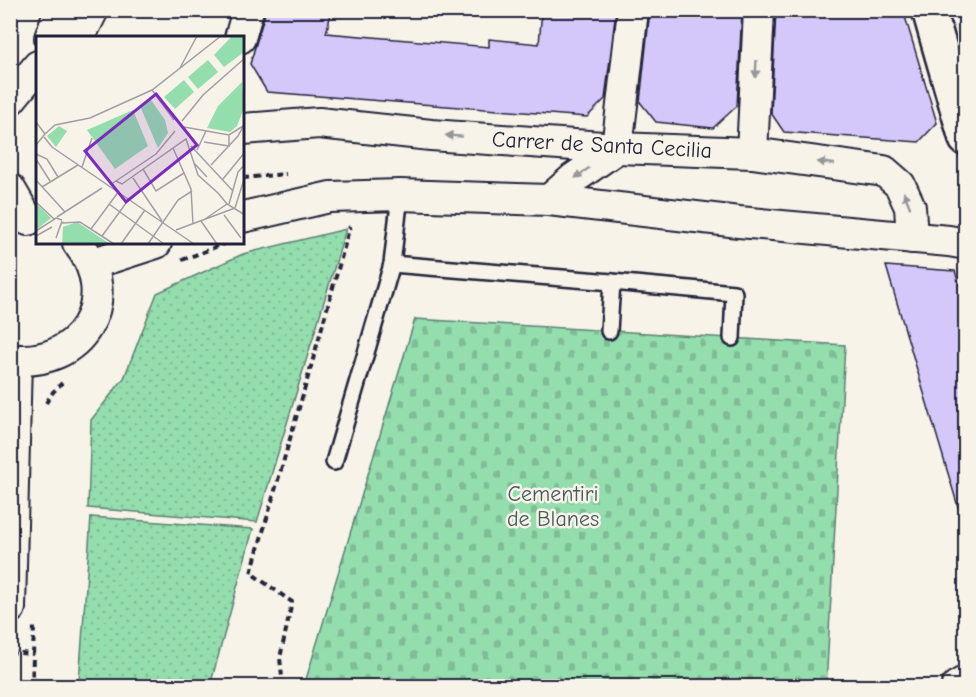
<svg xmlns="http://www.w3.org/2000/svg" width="976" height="697" font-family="'Comic Neue',sans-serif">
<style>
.grass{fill:url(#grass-dots);stroke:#5b8074;stroke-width:1.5}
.cemetery{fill:url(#cemetery-stones);stroke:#5b8074;stroke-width:1.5}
.building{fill:#d4c8fb;stroke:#22223b;stroke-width:1.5}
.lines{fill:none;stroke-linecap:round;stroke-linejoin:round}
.service-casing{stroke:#22223b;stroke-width:20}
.minor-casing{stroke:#22223b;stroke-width:34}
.tertiary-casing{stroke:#22223b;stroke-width:38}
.path{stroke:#22223b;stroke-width:4;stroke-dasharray:6 4.5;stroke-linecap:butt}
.service{stroke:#f7f3e8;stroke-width:15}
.minor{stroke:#f7f3e8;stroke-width:30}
.tertiary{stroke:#f7f3e8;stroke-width:33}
.oneway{fill:#97959a}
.labels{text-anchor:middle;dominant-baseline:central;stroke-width:5;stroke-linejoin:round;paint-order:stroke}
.street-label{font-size:22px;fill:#22223b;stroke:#f7f3e8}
.park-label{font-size:22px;fill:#445a5d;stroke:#f7f3e8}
.inset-road{fill:none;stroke:#a29fa3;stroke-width:1.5}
.view{fill:#7b2cbf;fill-opacity:0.15;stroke:#7b2cbf;stroke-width:3}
.inset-edge{fill:none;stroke:#22223b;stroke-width:3}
</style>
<defs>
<pattern id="grass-dots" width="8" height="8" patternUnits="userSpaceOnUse" patternTransform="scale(1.5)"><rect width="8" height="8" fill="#94ddad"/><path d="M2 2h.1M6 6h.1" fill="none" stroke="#7fbd96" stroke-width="1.8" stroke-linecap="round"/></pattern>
<pattern id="cemetery-stones" width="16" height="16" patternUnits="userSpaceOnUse" patternTransform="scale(1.5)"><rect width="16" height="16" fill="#94ddad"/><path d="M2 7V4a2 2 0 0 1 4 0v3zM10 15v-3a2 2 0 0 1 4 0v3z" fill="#7fbd96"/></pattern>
</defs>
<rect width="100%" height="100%" fill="#f7f3e8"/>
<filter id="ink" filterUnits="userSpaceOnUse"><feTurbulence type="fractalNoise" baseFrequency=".0167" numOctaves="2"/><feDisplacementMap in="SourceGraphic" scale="12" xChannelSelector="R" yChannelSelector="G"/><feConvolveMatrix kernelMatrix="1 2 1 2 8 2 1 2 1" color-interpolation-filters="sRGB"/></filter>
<g filter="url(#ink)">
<!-- grass -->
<g class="grass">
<path d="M346,229L257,522L88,508L91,420L124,378L157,293L243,254Z"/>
<path d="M91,517L253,529L210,686H105L79,682Z"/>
</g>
<!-- cemetery -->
<path class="cemetery" d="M415,319L845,345L826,686H304Z"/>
<!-- building -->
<g class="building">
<path d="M266,10H332L326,33L489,47V39L539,44L542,10H616L605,99L587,117L267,92L250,64Z"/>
<path d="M650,10H742L737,106L713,128L656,122L640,102Z"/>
<path d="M776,10H903L937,123L919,142L784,132L771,113Z"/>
<path d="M886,266L955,271L966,306V510H959Z"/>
</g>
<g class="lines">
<defs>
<g id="service">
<path d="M400,195L392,264L612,282"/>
<path d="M609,331L612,282L734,293L732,338"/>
<path d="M334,462L392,264"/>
</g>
<g id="minor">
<path d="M50,38L56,21L62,10"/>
<path d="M79,38L93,10"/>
<path d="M240,38L248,10"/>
<path d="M10,100L38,66"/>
<path d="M243,129L319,123L431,135L617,148L752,153L884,171L900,185L910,207L912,238"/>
<path d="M752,153L759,10"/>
<path d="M10,189L28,220"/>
<path d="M549,200L573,179L617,148L633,10"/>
<path d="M243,217L330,197L400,195L549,200L739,222L949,241L966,244"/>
<path d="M91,264L156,243"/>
<path d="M10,359C81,369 123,299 78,243"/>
<path d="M10,608L16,360"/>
<path d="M957,686L966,681"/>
</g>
<path id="tertiary" d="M929,10L966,139"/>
</defs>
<!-- service casing -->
<use href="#service" class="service-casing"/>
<!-- minor casing -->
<use href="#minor" class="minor-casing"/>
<!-- tertiary casing -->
<use href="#tertiary" class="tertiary-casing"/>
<!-- path -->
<g class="path">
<path d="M243,178L286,174"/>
<path d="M182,260L226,243"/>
<path d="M46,403L53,392L62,383"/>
<path d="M10,652L33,654"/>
<path d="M10,680L32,681"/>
<path d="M32,686L34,626"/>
<path d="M283,686L280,658L292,602L251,573L312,363L350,226"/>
</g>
<!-- service -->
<use href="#service" class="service"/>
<!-- minor -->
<use href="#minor" class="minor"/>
<!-- tertiary -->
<use href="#tertiary" class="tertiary"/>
</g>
<!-- one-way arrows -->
<defs><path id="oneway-solid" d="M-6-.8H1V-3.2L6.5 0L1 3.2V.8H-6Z" transform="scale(1.5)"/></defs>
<g class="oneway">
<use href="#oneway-solid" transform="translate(756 69) rotate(93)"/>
<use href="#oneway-solid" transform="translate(454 136) rotate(-176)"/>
<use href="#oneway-solid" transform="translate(826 163) rotate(-172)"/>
<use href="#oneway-solid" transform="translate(582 173) rotate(144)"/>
<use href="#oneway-solid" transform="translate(907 200) rotate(-112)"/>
</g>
</g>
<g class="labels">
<!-- street labels -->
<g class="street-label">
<text transform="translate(602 145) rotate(3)">Carrer de Santa Cecilia</text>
</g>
<!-- park labels -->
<g class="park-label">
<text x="553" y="494">Cementiri<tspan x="553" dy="25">de Blanes</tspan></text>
</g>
</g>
<!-- overview -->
<g transform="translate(36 36)">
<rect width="208" height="208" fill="#f7f3e8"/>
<path d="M196,0H208V16L188,31L178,19ZM172,24L182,36L162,53L152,41ZM148,44L158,56L139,73L128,61ZM206,46L208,72L201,90L194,96L171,92L182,70ZM115,64L129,84L132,97L122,112L104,70ZM23,90L31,95L20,111L11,100ZM0,167L15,182L0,194ZM41,186L74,208H26L27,191Z" fill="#94ddad"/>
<path d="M97,74L112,110L79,133L51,94Z" fill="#94ddad"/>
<path class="inset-road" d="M144,32L161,0M116,54L138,84M146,85L167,59L209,22M0,86L9,98L0,109M148,91L193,99L207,90M9,98L19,89L54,82L116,54L185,0M8,101L16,111L158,208M168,106L193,110V99M155,110L197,155M137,112L155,153L157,188M161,114L170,95M0,118L11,123L22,141M0,123L14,145M158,127L171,141M175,129L202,100L209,87M46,131L56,102M107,133L120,155L148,137M97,142L126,185M187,143L209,116M0,144L29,176M80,145L86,148L150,103L162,139L182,157M74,149L120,118L139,95M6,151L42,129M182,157L191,168L209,179M0,166L18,183M73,168L128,208M193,168L202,136L209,128M199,172L209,140M188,179L205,202M21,181L66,152M169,183L191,168M165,185L181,208M26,187L44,186L78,208M55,193L83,155M140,194L199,172M0,195L20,182L26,184M0,200L16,191M66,200L93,163M20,202L26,185M85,208L109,174M112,208L142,164L156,155"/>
<path class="view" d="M120,58L161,109L90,166L49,115Z"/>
<rect width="208" height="208" class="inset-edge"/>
</g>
<!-- margin -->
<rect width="976" height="697" fill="none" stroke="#f7f3e8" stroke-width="36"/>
<rect x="18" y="18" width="940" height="661" fill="none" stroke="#22223b" stroke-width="2" filter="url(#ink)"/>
</svg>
